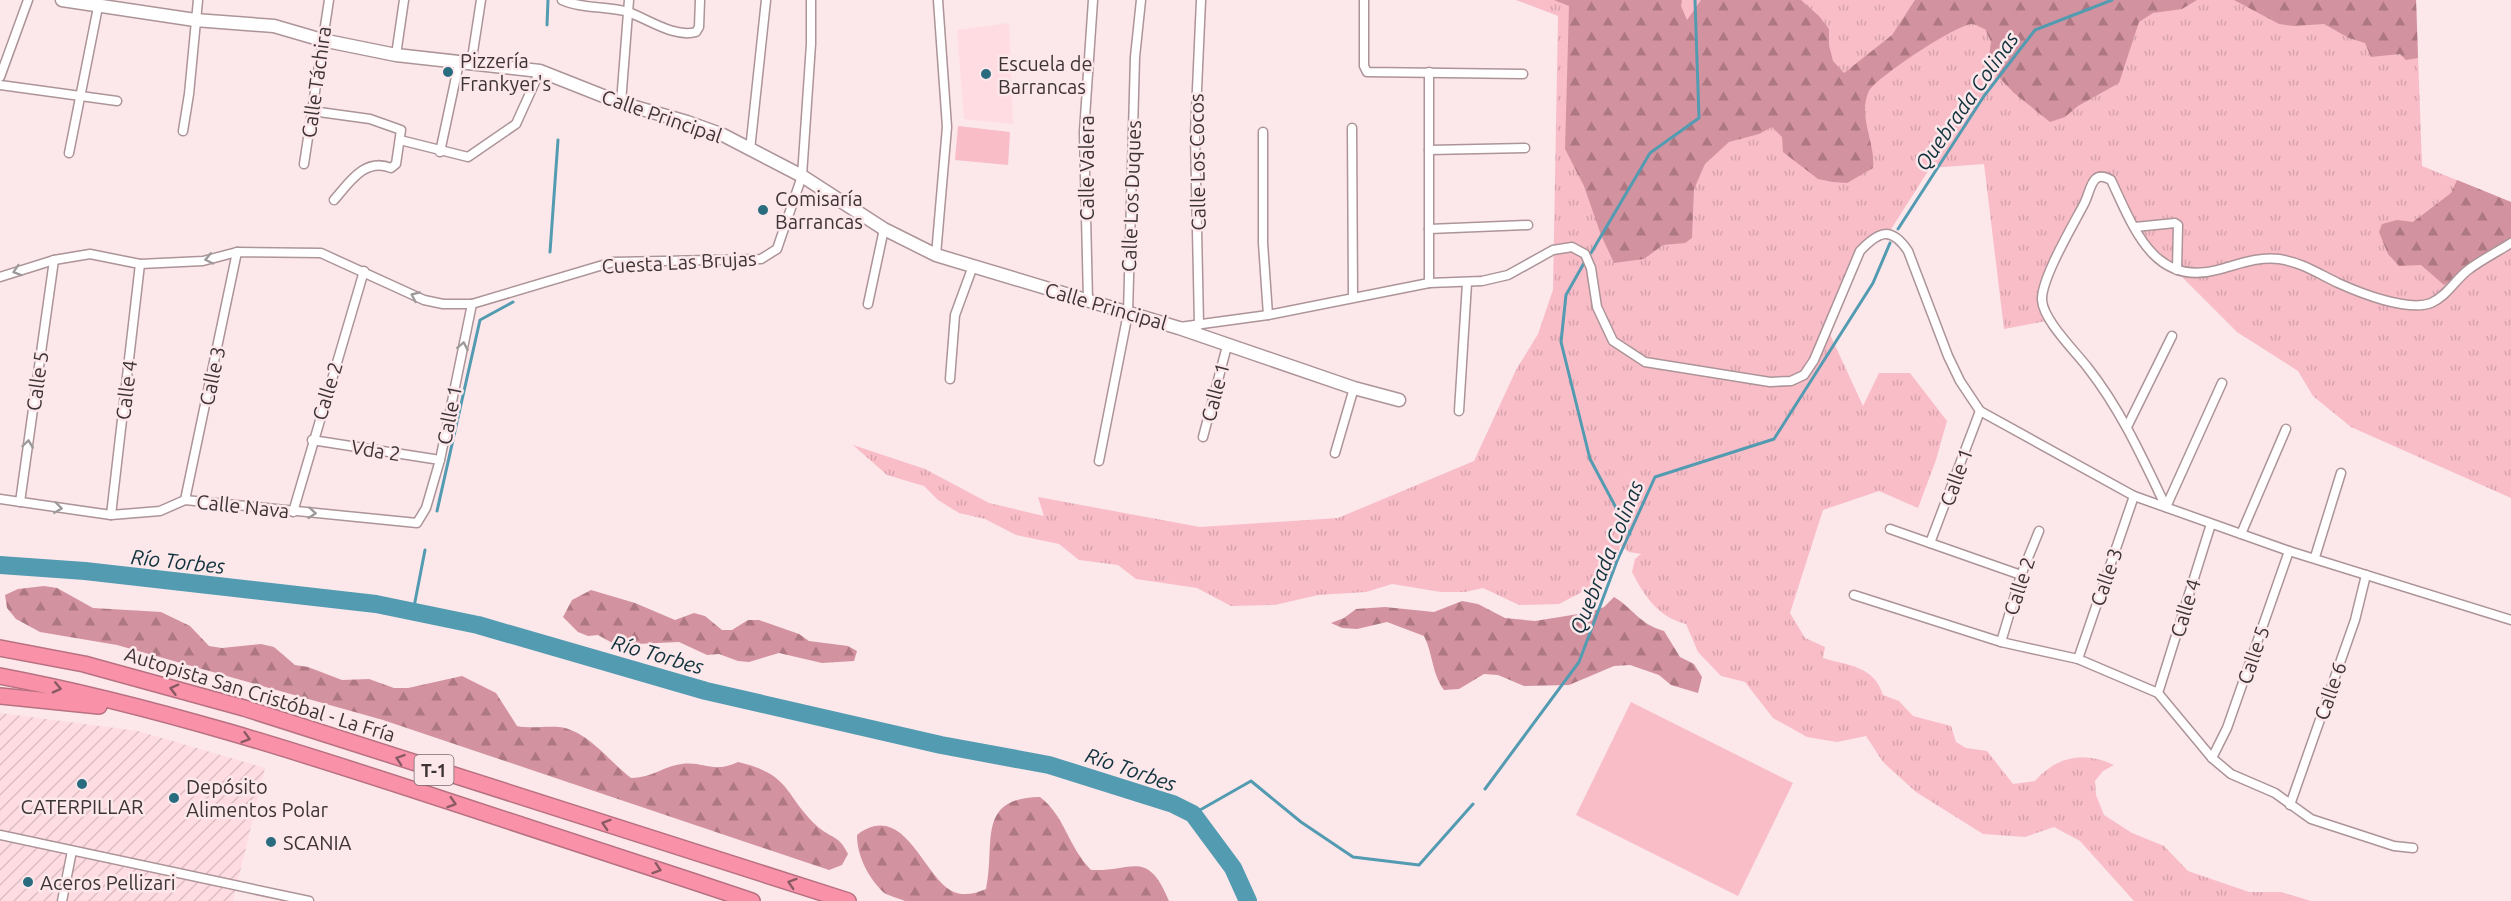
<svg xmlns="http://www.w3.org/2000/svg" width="2511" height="901" font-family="Ubuntu,sans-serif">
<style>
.built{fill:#ffdce2}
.industrial{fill:url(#industrial-furrows)}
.grass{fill:url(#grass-tufts)}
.forest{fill:url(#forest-firs)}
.pitch{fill:#f9bdc8}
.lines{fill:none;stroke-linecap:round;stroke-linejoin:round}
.stream{stroke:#529bb1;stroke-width:3}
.river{stroke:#529bb1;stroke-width:18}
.street-casing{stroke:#ac9498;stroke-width:11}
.secondary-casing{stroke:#ac9498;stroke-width:15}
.highway-casing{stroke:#b87181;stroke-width:18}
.street{stroke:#fff;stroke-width:8}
.secondary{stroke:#fff;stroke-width:12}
.highway{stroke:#f992a9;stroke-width:15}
.oneway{stroke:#9e9a9a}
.oneway2{stroke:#895a64}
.poi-dot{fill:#2a6c7f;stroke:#fce7eb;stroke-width:2}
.labels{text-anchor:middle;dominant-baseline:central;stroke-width:5;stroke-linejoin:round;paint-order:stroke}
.shield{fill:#fce7eb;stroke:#776a6c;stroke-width:1.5}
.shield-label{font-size:18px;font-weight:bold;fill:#3e3436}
.poi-label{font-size:20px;fill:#3e3436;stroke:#fce7eb;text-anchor:start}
.street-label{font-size:20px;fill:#3e3436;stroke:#fce7eb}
.water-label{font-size:21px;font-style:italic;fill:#0f323c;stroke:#fce7eb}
</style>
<defs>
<pattern id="industrial-furrows" width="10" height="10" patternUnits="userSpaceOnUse" patternTransform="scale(1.5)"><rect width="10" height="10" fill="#ffdce2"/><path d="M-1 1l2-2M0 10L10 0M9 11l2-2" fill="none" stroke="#dcbdc2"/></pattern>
<pattern id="grass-tufts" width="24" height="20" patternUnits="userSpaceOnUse" patternTransform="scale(1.5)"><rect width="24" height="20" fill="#f9bdc8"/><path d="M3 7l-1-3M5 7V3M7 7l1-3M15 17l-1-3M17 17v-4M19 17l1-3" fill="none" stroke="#d6a3ac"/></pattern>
<pattern id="forest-firs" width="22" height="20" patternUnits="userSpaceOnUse" patternTransform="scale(1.5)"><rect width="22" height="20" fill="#d3929f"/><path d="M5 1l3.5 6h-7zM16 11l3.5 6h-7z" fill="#ad7882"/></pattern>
</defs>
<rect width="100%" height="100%" fill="#fce7eb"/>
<!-- built -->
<path class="built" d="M1009,23L1013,124L964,119L957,30Z"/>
<!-- industrial -->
<path class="industrial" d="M0,713L138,731L265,768L233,901H0Z"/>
<!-- grass -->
<path class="grass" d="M1516,0H2416L2422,166L2511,202V498L2351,427L2313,396L2298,371L2237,332L2177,272L2147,252L2111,181L2101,177L2092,182L2051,276L2043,302L2051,320L2004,329L1984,164L1930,168L1888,234L1861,252L1828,330L1863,406L1879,373H1910L1947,421L1936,460L1918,508L1879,491L1823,510L1790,613L1805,638L1825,647L1823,658C1850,666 1874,666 1883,695L1899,701L1913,716L1951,726L1956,742L1966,748L1987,751L2013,784L2035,781C2057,756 2084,751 2114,765L2103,771L2095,781L2096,795L2104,815L2132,833L2164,846L2188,871L2249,892H2281L2311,901H2134L2080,841L2054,827L2025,837L1983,834L1916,792L1883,762L1866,736L1837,742L1807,737L1773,718L1745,682L1721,676L1698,652L1686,624C1658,617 1645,597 1632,572L1635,559L1641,554L1629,552L1620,545L1617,561L1607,579L1559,604L1519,605L1483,588L1465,592H1441L1392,584L1366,592L1318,595L1275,605L1231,606L1197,588L1136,579L1118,565L1079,560L1059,544L1016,535L985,519L959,513L938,500L924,486L887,475L853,445L925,469L989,503L1044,516L1038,497L1200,527L1338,518L1474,461L1516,370L1538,334L1553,290L1558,16Z"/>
<!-- forest -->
<g class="forest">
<path d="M1554,0H1682L1681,6L1687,20L1701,0H1801L1819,16L1829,29V45L1833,61L1844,73L1892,35L1915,0H2197L2182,9L2153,13L2139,22L2119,83L2078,106L2065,117L2050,122L2014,93L1993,71L1989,57L1991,42L1985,29C1981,28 1976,24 1972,24C1957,24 1877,77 1869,91C1857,116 1876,143 1873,168L1847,183L1833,182L1818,179L1783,152L1782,137L1772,127L1759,134L1729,142L1705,164L1694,189L1692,238L1685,243L1663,245L1644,259L1614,263L1601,235L1584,186L1565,149L1569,6Z"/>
<path d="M2234,0H2416L2418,58L2406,60L2400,54L2371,57L2365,43L2349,38L2324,24L2294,26L2279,24Z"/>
<path d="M2457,180L2511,202V243L2444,285L2421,265L2399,266L2388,254L2379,232L2382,224L2397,220L2413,222L2451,193Z"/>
<path d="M44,586L57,588L93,608L161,612L190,626L209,646L222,648L261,644L274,647L295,665L308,667L342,680L369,679L394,688H408L462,676L496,693L517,726C531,729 544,726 559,727C587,730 610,762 631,778C655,777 663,766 682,764C704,761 713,774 738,762C793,775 783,795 818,827C832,839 839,835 848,854L842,865L829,870L383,720L117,645L40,632L16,619L7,608L5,595L18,589Z"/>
<path d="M591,590L635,603L675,620L694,613L705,616L722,630H732L748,620H759L799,634L809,641L848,646L857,651L854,661L822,663L779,653L749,662L738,661L719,654L707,655L679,642L616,645L598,635L588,636L578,632L563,617L572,600Z"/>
<path d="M1614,597C1634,609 1639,624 1664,631L1680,657L1694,664L1702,677L1698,693L1671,685L1659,675L1630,665L1614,666L1569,685L1524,686L1498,675L1484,674L1459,689L1444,690C1432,674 1433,654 1424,636L1387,622L1357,629L1342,628L1331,623L1344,618L1356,609L1385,607L1434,612L1462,601L1478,604L1505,618L1535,621L1591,612L1604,607Z"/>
<path d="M1040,797C1065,816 1067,845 1091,870C1133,872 1147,848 1169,901H905C899,898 888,896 883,892C868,877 857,856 857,835C903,800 922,873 950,890C962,897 974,894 986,889C996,844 975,798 1040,797Z"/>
</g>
<!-- pitch -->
<g class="pitch">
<path d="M958,126L1010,132L1008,165L955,160Z"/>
<path d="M1631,702L1793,783L1738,896L1576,815Z"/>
</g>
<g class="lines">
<!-- stream -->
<g class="stream">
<path d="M547,25L548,0"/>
<path d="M1898,229L1984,96L2035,30L2112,0"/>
<path d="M550,252L558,140"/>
<path d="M1591,253L1650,153L1699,118L1695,0"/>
<path d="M1584,263L1566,295L1561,342L1590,459L1630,534"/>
<path d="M437,511L480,320L513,302"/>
<path d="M413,612L425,550"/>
<path d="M1485,789L1579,662L1617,561L1655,477L1774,439L1873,283L1890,243"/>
<path d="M1193,814L1251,781L1301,822L1353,857L1419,865L1473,804"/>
</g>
<!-- river -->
<path class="river" d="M0,565L85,571L376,604L478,625L706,691L941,745L1049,765L1173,804L1193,814L1233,868L1248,901"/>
<defs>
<g id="street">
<path d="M562,0C582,9 607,6 628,12C648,19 674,38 696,32L699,27L700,0"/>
<path d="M1364,0V66L1367,72L1523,74"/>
<path d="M396,55L404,0"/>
<path d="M471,65L481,0"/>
<path d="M0,77L28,0"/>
<path d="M0,85L117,101"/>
<path d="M621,103L629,0"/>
<path d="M312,111L370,119L401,130L396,164L391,168C365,157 349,183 334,200"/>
<path d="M1352,128L1353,297"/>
<path d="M183,131L189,94L198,0"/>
<path d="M1263,132V243L1268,315"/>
<path d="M400,140L468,157L516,124L540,71"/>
<path d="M750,150L766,0"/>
<path d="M1429,150L1525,148"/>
<path d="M440,152L459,63"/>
<path d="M69,153L98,7"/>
<path d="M304,164L329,0"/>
<path d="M2135,227L2175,223L2178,225L2177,270"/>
<path d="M1429,229L1528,225"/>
<path d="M936,255L947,127L938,0"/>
<path d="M0,277L54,260L90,254L140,264L203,261L237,252L321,253L424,300L443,304H472L613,262L761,259L777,249L802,176L811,44V0"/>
<path d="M1429,283V72"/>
<path d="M1088,300L1084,132L1093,0"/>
<path d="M868,304L884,229"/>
<path d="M1199,325L1195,134L1201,0"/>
<path d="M1180,327L1268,315L1429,283L1482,281L1508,275L1553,250L1572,247L1585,254L1591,268L1597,307L1613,341L1645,362L1770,382L1791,381L1804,375L1814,360L1860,251C1879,231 1891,226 1908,251L1948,356L1960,381L1980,411L2134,496L2289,551L2511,620"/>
<path d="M950,379L955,315L973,266"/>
<path d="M1459,411L1467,283"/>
<path d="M2127,427L2172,336"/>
<path d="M1203,437L1227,346"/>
<path d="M312,440L440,460"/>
<path d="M1335,453L1354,388"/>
<path d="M1099,461L1128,313L1135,57L1141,0"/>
<path d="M0,499L111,515L160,511L185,500L417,523L426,508L440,460L472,304"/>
<path d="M185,500L237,252"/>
<path d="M20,502L54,260"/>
<path d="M2166,507C2143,459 2121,410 2088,368C2075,351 2043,320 2042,300C2041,279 2073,225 2084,204C2091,191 2091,168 2111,180C2133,226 2153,287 2217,270C2237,265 2258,256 2279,259C2301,262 2319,274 2338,283C2360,293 2408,312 2431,303C2447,296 2455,280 2468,270C2481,260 2497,252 2511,243"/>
<path d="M2166,507L2222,383"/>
<path d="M293,512L364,271"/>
<path d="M111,515L140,264"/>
<path d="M1890,529L2021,575"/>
<path d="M2241,534L2286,429"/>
<path d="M1930,543L1980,411"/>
<path d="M2315,557L2341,473"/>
<path d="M1854,595L2001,642L2078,659L2158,693L2212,758L2231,774L2275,793L2311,819L2394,846L2413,848"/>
<path d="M2001,642L2021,575L2039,531"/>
<path d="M2078,659L2134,496"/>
<path d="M2158,693L2211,524"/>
<path d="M2212,758L2227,728L2289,551"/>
<path d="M2290,805L2355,620L2366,575"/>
<path d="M0,835L309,901"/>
<path d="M62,901L72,851"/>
</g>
<path id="secondary" d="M62,0L195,20L274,26L322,40L396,55L540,71L621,103L687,122L723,135L802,176L884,229L936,255L1179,328L1354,388L1399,400"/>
<g id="highway">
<path d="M0,648L84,664L244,708L848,901"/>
<path d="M0,676C154,705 305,754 454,803C554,836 653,868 752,901"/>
<path d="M0,696L99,706"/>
</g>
</defs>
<!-- street casing -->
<use href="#street" class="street-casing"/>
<!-- secondary casing -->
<use href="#secondary" class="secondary-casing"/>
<!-- highway casing -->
<use href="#highway" class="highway-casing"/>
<!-- street -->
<use href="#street" class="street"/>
<!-- secondary -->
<use href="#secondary" class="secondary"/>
<!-- highway -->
<use href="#highway" class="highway"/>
</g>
<!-- one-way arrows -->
<defs><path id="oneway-chevron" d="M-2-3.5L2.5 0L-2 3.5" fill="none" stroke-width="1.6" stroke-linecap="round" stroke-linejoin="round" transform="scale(1.5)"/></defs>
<g class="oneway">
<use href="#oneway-chevron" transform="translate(209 259) rotate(168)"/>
<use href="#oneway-chevron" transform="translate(17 271) rotate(163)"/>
<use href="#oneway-chevron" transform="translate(415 296) rotate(-156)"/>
<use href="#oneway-chevron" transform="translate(463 346) rotate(-79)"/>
<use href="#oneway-chevron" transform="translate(28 444) rotate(-82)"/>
<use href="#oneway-chevron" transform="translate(58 508) rotate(8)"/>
<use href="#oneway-chevron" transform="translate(312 513) rotate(5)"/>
</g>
<g class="oneway2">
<use href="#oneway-chevron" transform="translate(57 688) rotate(13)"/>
<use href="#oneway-chevron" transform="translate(174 689) rotate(-165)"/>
<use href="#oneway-chevron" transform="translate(246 738) rotate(16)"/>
<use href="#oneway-chevron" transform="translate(400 759) rotate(-161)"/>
<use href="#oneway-chevron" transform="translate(452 803) rotate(18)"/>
<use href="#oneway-chevron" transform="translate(606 824) rotate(-162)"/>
<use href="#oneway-chevron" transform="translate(657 869) rotate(18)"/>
<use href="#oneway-chevron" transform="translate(792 883) rotate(-162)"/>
</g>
<!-- markers -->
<g class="poi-dot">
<circle cx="448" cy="72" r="6"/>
<circle cx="986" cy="74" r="6"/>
<circle cx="763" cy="210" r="6"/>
<circle cx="82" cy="784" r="6"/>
<circle cx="174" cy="798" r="6"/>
<circle cx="271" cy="842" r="6"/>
<circle cx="28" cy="882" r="6"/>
</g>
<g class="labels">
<!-- shield labels -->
<rect class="shield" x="414.5" y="755" width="39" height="30" rx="4.5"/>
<g class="shield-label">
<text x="434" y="770">T-1</text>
</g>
<!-- poi labels -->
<g class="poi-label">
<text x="460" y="60">Pizzería<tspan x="460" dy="23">Frankyer's</tspan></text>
<text x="998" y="63">Escuela de<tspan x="998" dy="23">Barrancas</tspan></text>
<text x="775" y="198">Comisaría<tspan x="775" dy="23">Barrancas</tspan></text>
<text x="186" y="786">Depósito<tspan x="186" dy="23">Alimentos Polar</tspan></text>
<text x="82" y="806" text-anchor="middle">CATERPILLAR</text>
<text x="283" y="842">SCANIA</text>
<text x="40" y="882">Aceros Pellizari</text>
</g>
<!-- street labels -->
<g class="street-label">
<text transform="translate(316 82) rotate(-82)">Calle Táchira</text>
<text transform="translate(662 116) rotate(19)">Calle Principal</text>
<text transform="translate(1197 162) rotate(-91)">Calle Los Cocos</text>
<text transform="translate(1086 168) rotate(-90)">Calle Valera</text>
<text transform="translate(1131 196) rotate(-88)">Calle Los Duques</text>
<text transform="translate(679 262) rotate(-3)">Cuesta Las Brujas</text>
<text transform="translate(1106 306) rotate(16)">Calle Principal</text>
<text transform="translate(212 376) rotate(-78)">Calle 3</text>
<text transform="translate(37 381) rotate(-82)">Calle 5</text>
<text transform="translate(126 390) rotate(-83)">Calle 4</text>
<text transform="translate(327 391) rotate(-73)">Calle 2</text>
<text transform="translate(1215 392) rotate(-75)">Calle 1</text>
<text transform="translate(449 415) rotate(-79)">Calle 1</text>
<text transform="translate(376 450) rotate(9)">Vda 2</text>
<text transform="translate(1956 477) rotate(-70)">Calle 1</text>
<text transform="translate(243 506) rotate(6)">Calle Nava</text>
<text transform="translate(2106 577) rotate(-71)">Calle 3</text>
<text transform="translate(2019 586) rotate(-72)">Calle 2</text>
<text transform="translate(2185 608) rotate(-73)">Calle 4</text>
<text transform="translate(2253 655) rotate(-71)">Calle 5</text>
<text transform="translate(2330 691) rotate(-71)">Calle 6</text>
<text transform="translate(260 694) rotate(17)">Autopista San Cristóbal - La Fría</text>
</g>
<!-- water labels -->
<g class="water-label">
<text transform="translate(1966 101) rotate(-55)">Quebrada Colinas</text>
<text transform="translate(1606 557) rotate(-68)">Quebrada Colinas</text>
<text transform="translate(178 561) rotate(6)">Río Torbes</text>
<text transform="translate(658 654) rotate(16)">Río Torbes</text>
<text transform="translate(1131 769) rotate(19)">Río Torbes</text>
</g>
</g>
</svg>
